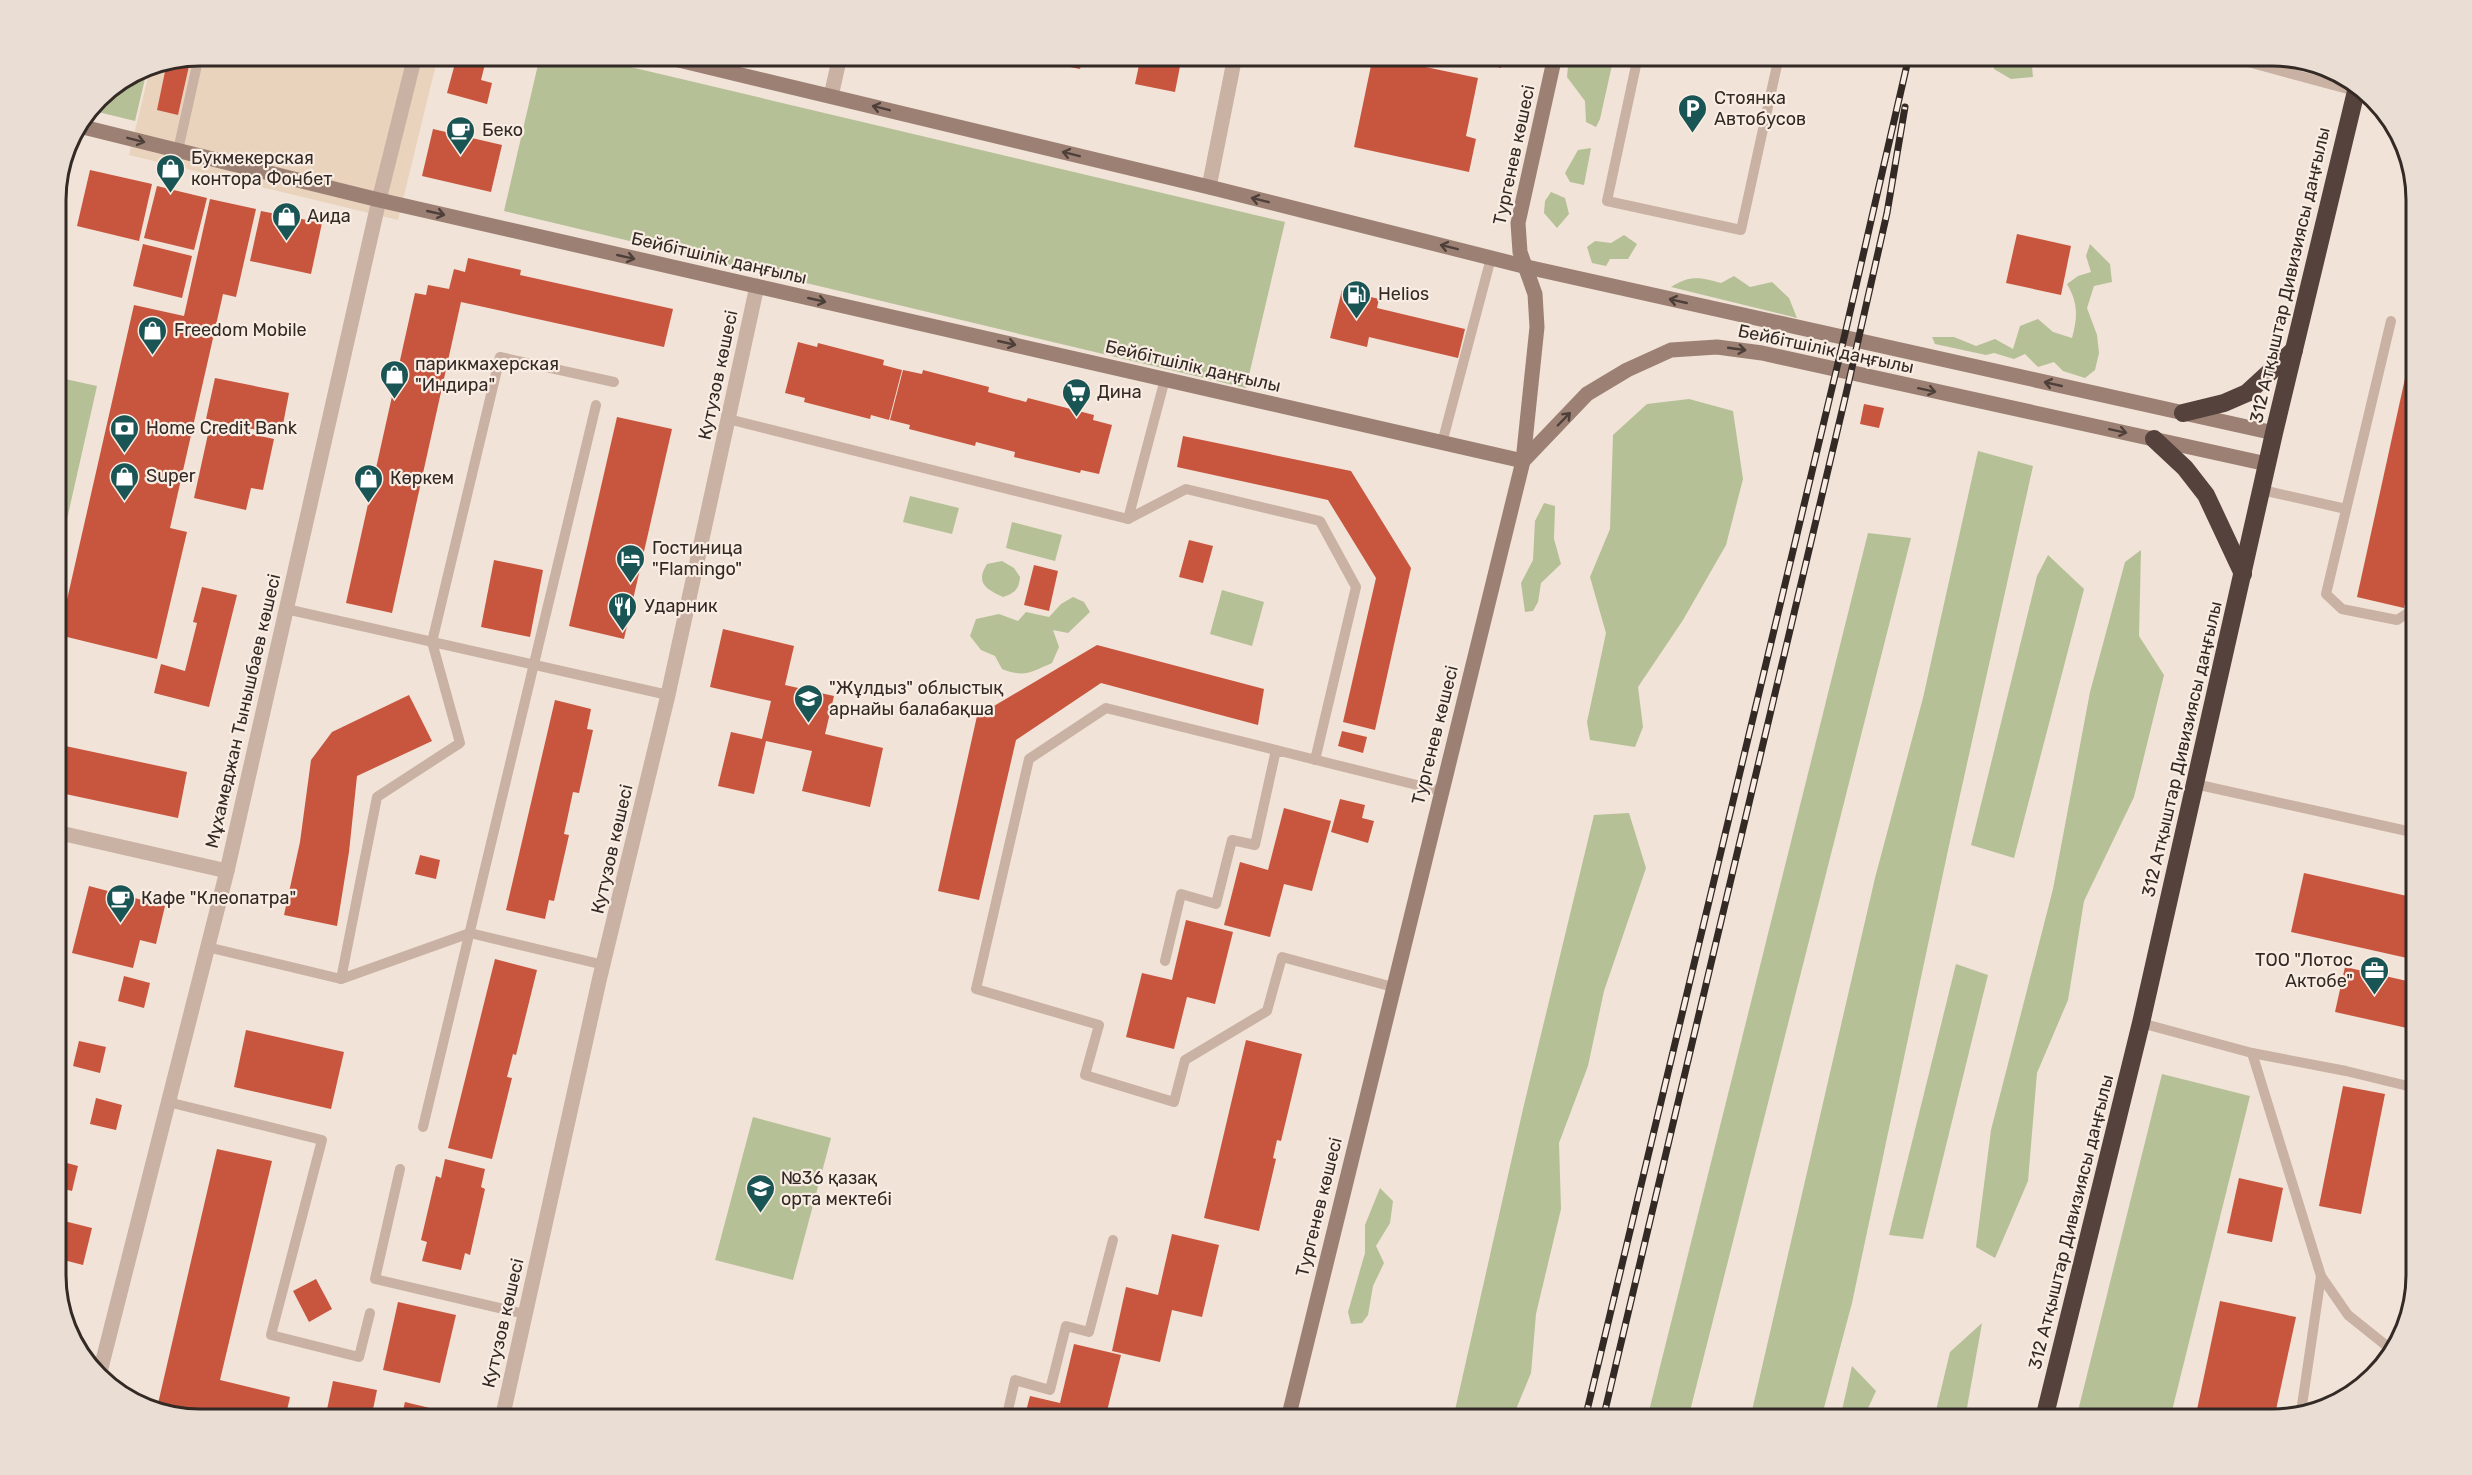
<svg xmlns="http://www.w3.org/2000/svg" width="2472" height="1475" font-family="Rubik,sans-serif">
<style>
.green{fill:#b5c097}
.plaza{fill:#e9d3bd}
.building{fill:#c8553e}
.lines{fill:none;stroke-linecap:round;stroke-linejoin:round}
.lane{stroke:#c9b1a3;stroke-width:10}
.street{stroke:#c9b1a3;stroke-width:15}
.secondary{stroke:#9c8074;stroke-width:15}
.highway{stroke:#55423c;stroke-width:18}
.rail-casing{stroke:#332925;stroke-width:7}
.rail{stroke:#f9ede3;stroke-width:4.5;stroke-dasharray:14;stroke-linecap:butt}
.oneway{stroke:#4d3f39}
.labels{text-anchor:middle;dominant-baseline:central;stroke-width:4.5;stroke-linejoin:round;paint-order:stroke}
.poi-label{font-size:18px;fill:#332925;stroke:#f9ede3;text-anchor:start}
.street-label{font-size:18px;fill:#332925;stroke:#f9ede3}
.rim{fill:none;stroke:#332925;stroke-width:3}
</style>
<rect width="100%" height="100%" fill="#f1e3d7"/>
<!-- green -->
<g class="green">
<path d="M540,56H584L1285,222L1246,388L504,211Z"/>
<path d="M1569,56H1614L1600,119L1596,127L1586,122L1585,101L1567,77Z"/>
<path d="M1993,56H2031L2033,77L2011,79L1994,69Z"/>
<path d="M145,66H148L135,121L90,110L98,98Z"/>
<path d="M1591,148L1584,185L1570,182L1565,173L1578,150Z"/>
<path d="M1551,192L1565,198L1569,214L1557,228L1544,213L1545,201Z"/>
<path d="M1624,235L1637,244L1628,259H1610L1606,266L1592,263L1587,247L1595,241L1611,243Z"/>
<path d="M2090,244L2110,264L2112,282L2094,286L2087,308L2097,335L2099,353L2095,370L2085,378L2063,371L2054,362L2038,367L2025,354L2014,359L1994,353L1986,355L1935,344L1932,337H1954L1976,346L1995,339L2013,349L2020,326L2038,319L2053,332L2072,338C2078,316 2078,303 2067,284L2078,276L2091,272L2086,256Z"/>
<path d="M1734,276L1750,287L1772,282L1789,298L1797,318L1671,287C1690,275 1699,277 1721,283Z"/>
<path d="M56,377L97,386L56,568Z"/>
<path d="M1689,399L1733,411L1743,479L1726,545L1683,620L1638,687L1643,727L1635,747L1590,740L1587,722L1606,633L1590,577L1610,529L1613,435L1647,404Z"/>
<path d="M1978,451L2033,466L1951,836L1852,1303L1821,1419H1750L1875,878L1923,698Z"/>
<path d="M910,496L959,508L952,534L903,522Z"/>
<path d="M1544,503L1555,506L1554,539L1561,564L1541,583L1538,602L1533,611L1525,612L1521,583L1533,560L1535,521Z"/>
<path d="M1012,522L1062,535L1055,561L1006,548Z"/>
<path d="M1868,533L1911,538L1688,1419H1647Z"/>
<path d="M2141,550L2139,636L2164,675L2134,797L2084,901L2068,1000L2037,1073L2028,1181L1995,1258L1976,1247L1991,1130L2053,889L2090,692L2125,562Z"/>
<path d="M2048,555L2084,589L2014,858L1971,845L2037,576Z"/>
<path d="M1002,561L1014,568L1020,577C1019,589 1015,593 1003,597C986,589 975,583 987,564Z"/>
<path d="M1222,590L1264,602L1252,646L1210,634Z"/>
<path d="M1073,597L1084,602L1090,612L1068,633L1053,630L1059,647L1052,663C1031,672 1024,678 1002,669L995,656L981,650L970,636L976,619L999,614L1018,621L1026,612L1049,617L1061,604Z"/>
<path d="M1629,813L1646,868L1604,991L1588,1066L1559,1143L1561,1209L1536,1314L1531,1373L1512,1419H1453L1523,1109L1594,815Z"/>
<path d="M1956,964L1988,975L1923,1239L1889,1235Z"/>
<path d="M2162,1074L2250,1096L2170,1419H2076Z"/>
<path d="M753,1117L831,1138L793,1280L715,1260Z"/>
<path d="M1380,1188L1393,1201L1390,1223L1376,1246L1384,1263L1373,1286L1368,1315L1362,1323L1351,1324L1348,1312L1365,1253V1225Z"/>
<path d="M1982,1323L1965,1419H1934L1950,1352Z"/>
<path d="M1852,1366L1876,1391L1863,1419H1840Z"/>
</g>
<!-- plaza -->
<path class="plaza" d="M200,56H438L398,220L129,155L151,65Z"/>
<!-- building -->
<g class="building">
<path d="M457,56H487L481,80L492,83L487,104L447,93Z"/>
<path d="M1042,56H1083L1080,69L1040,61Z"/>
<path d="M1141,56H1182L1175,92L1135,84Z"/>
<path d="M1373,56L1478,78L1466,136L1476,139L1469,172L1354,147Z"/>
<path d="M1433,56H1504L1501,68L1473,61L1472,67L1433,58Z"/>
<path d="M191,57L178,115L157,110L167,62Z"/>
<path d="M433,129L502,145L491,192L422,176Z"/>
<path d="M90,170L152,184L139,241L77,226Z"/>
<path d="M157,186L207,198L194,250L144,238Z"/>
<path d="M210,199L256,209L236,297L223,294L170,528L187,532L157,659L59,635L134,305L184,316Z"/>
<path d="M261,211L322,223L311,274L250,261Z"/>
<path d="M2017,234L2071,246L2061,295L2006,283Z"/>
<path d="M143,244L192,256L182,298L133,286Z"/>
<path d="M468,258L521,270L520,275L673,309L664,347L461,302L392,613L346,603L415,293L426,295L428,285L449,289L454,269L465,272Z"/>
<path d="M1342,290L1379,299L1377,308L1465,329L1458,358L1369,337L1367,347L1330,338Z"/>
<path d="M2415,333L2416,553L2404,608L2357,597Z"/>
<path d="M798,342L817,347L818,343L884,360L883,365L902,370L889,420L871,415L870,419L804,402L805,398L785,393Z"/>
<path d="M903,370L922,374L923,370L989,387L988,392L1026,402L1028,398L1094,415L1093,420L1112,425L1099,474L1081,470L1080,473L1014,457L1015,452L976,442L975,446L909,429L910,425L890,420Z"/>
<path d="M215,378L289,393L281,435L206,419Z"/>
<path d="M1864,404L1884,408L1879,428L1860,424Z"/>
<path d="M617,417L672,429L624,639L569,626Z"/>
<path d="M210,425L274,439L263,490L251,488L246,510L194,498Z"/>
<path d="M1183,436L1351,471L1411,568L1375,730L1343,722L1376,578L1328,500L1177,467Z"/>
<path d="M1189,540L1213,546L1203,583L1179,577Z"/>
<path d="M494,560L543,570L530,637L481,627Z"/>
<path d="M1034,565L1058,571L1049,611L1024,605Z"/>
<path d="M202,587L237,595L209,707L154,693L161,664L185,671L197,623L193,622Z"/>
<path d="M723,629L794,646L785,685L834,696L825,734L883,748L870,807L802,791L812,751L766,741L754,794L718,786L731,732L762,739L771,701L710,687Z"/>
<path d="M1097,645L1264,689L1258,725L1101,683L1016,740L979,900L938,891L977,716Z"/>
<path d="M409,695L432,741L357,776L349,852L337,926L284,915L300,842L311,760L332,732Z"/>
<path d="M555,700L591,709L587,729L593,730L579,793L573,792L564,834L569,835L554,901L549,900L545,919L506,910Z"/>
<path d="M1342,731L1367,737L1363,753L1338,746Z"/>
<path d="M56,744L187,772L178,818L56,792Z"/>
<path d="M1340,799L1365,805L1362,818L1374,821L1368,843L1331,832Z"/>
<path d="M1284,808L1331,821L1312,891L1284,884L1270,937L1224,925L1240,862L1268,870Z"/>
<path d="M420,855L440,860L436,879L415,874Z"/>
<path d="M2304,873L2416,898V960L2291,932Z"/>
<path d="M89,886L165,906L156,944L140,940L133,968L72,953Z"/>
<path d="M1186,920L1233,932L1215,1004L1187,997L1174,1049L1126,1037L1142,973L1172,980Z"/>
<path d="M495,959L537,970L516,1055L513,1054L507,1077L512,1078L492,1159L448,1148Z"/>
<path d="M2345,967L2416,983L2407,1028L2335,1012Z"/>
<path d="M124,976L150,983L144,1008L118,1001Z"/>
<path d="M246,1030L344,1052L331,1109L234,1087Z"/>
<path d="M1246,1040L1302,1054L1281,1141L1277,1140L1273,1158L1276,1159L1259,1231L1204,1218Z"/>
<path d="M79,1041L106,1047L100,1073L73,1066Z"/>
<path d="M2343,1086L2385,1094L2361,1214L2319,1206Z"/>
<path d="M96,1098L122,1105L116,1130L90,1124Z"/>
<path d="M217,1149L272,1161L220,1380L290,1397L285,1419H200L157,1408Z"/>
<path d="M445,1159L485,1169L481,1187L485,1189L470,1255L465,1253L461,1270L422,1261L427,1242L421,1240L436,1176L441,1178Z"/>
<path d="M56,1160L78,1166L72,1191L56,1187Z"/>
<path d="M2239,1178L2283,1188L2272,1242L2227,1233Z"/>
<path d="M56,1219L92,1228L83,1265L56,1258Z"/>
<path d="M1172,1234L1219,1245L1202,1317L1172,1310L1160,1362L1112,1351L1126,1287L1158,1295Z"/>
<path d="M316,1279L332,1309L309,1322L293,1291Z"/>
<path d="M2220,1301L2296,1317L2274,1419H2195Z"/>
<path d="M398,1302L456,1315L440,1383L383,1370Z"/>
<path d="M1074,1344L1121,1355L1105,1419H1024L1030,1396L1060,1403Z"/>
<path d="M333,1381L377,1390L371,1419H325Z"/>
<path d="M405,1402L467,1417V1419H401Z"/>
</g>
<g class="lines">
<!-- lane -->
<g class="lane">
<path d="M1638,56L1607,201L1741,230L1779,56"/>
<path d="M2102,56L2123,61L2145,56"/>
<path d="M2226,56L2359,92"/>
<path d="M178,150L199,56"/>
<path d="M2391,321L2326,594L2342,609L2397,620L2416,608"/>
<path d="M1165,379L1128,519L1186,489L1320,521L1356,587L1315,760"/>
<path d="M728,419L1128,519"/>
<path d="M1442,443L1491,258"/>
<path d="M2262,490L2346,509"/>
<path d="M286,609L668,695"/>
<path d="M1276,750L1106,708L1029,759L976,989L1099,1025L1085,1075L1174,1102L1185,1060L1267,1011L1282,957L1393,987"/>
<path d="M2195,784L2416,833"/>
<path d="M207,947L341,979L377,797L460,743L432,642L500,357L614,382"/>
<path d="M1165,961L1181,894L1216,904L1232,840L1255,845L1276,750L1441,791"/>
<path d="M341,979L470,933L604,965"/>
<path d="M2141,1023L2252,1053L2346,1071L2416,1088"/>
<path d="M2252,1053L2321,1276L2348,1315L2393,1351"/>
<path d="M168,1102L322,1140L271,1335L359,1357L370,1313"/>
<path d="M423,1127L596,405"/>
<path d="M400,1169L375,1279L525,1314"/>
<path d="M2301,1412L2321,1276"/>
<path d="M540,1419L541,1414L563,1419"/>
<path d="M1006,1419L1015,1380L1050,1390L1066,1326L1089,1332L1113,1240"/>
</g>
<!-- street -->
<g class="street">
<path d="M831,96L840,56"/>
<path d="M1209,187L1235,56"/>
<path d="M56,832L227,871"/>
<path d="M100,1372L227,871L379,200L415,56"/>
<path d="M502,1419L599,981L668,695L757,286"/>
</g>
<!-- secondary -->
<g class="secondary">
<path d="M662,56L1209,187L1527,267L2274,433"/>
<path d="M79,126L379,200L1523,461"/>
<path d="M1523,461L1587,394L1627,370L1671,350L1717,347L1762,353L2267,464"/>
<path d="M1288,1419L1523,461L1537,327L1535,294L1520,252L1518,223L1555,56"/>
</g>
<!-- highway -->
<g class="highway">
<path d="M2183,413L2224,403L2247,393L2294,350"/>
<path d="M2154,439L2185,468L2206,495L2243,574"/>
<path d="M2044,1419L2141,1023L2274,433L2357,87"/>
</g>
<defs>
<g id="rail">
<path d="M1585,1419L1844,338L1909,56"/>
<path d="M1603,1419L1846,394L1887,213L1905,107"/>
</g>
</defs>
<!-- rail casing -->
<use href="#rail" class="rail-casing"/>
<!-- rail -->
<use href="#rail" class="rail"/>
</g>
<!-- one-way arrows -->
<defs><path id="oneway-shaft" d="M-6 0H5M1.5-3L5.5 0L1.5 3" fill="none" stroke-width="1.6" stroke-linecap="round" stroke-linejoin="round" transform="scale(1.5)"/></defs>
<g class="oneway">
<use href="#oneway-shaft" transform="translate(881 108) rotate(-166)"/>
<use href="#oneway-shaft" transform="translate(136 140) rotate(14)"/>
<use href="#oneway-shaft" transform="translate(1071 154) rotate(-166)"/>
<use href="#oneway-shaft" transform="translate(1260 200) rotate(-166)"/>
<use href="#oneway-shaft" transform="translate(436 213) rotate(13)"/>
<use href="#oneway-shaft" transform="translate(1449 247) rotate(-166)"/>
<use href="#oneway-shaft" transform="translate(626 257) rotate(13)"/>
<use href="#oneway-shaft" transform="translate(817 300) rotate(13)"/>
<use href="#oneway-shaft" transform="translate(1678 301) rotate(-167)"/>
<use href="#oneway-shaft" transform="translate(1007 343) rotate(13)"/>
<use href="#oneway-shaft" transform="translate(1737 349) rotate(8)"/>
<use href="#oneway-shaft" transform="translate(2053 384) rotate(-167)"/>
<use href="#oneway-shaft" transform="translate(1927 390) rotate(12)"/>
<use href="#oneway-shaft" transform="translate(1564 419) rotate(-46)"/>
<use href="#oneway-shaft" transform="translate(2118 431) rotate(12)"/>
</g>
<!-- icons -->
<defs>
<symbol id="parking-pin" viewBox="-11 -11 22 30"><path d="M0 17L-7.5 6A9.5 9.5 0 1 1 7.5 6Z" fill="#1a5555" stroke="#f9ede3"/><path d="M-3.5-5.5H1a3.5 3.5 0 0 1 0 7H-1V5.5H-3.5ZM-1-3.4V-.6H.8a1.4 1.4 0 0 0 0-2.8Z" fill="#fff"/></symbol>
<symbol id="cafe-pin" viewBox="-11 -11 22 30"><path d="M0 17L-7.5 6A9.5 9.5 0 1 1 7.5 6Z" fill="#1a5555" stroke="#f9ede3"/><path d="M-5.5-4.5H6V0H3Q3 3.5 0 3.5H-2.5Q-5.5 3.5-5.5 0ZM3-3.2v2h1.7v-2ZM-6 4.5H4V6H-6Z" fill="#fff"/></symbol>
<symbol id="shop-pin" viewBox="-11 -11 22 30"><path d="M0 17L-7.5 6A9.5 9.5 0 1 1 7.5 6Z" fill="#1a5555" stroke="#f9ede3"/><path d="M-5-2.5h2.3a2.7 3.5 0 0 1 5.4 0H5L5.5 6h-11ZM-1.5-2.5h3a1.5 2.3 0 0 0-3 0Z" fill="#fff"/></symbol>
<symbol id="fuel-pin" viewBox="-11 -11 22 30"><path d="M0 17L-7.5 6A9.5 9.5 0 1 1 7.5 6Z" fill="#1a5555" stroke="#f9ede3"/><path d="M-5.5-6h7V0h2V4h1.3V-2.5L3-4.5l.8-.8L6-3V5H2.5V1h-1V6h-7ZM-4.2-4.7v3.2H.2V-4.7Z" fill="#fff"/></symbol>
<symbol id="supermarket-pin" viewBox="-11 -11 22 30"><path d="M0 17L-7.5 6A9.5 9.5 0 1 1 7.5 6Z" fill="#1a5555" stroke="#f9ede3"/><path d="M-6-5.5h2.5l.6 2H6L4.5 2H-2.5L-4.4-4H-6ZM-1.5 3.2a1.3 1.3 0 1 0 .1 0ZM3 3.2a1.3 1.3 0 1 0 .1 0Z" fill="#fff"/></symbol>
<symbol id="bank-pin" viewBox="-11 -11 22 30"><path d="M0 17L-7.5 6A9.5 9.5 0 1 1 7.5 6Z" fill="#1a5555" stroke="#f9ede3"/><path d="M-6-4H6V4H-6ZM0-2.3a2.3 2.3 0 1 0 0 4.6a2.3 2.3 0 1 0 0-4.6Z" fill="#fff"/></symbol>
<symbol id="hotel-pin" viewBox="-11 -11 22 30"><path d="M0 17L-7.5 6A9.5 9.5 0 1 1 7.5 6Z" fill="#1a5555" stroke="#f9ede3"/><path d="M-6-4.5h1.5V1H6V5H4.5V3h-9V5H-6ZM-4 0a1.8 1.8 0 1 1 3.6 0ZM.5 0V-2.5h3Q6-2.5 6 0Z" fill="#fff"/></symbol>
<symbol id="restaurant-pin" viewBox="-11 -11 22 30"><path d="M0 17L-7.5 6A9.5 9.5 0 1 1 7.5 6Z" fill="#1a5555" stroke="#f9ede3"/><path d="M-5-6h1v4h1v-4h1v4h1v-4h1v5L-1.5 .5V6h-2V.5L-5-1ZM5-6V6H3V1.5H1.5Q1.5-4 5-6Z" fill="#fff"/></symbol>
<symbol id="school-pin" viewBox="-11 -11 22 30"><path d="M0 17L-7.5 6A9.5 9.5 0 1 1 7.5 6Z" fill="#1a5555" stroke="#f9ede3"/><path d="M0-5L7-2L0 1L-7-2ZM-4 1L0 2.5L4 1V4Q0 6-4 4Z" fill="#fff"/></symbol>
<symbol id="office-pin" viewBox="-11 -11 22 30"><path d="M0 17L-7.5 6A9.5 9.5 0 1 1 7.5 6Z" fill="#1a5555" stroke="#f9ede3"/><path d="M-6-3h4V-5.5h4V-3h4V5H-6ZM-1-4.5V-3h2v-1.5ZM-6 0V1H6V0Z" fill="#fff"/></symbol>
</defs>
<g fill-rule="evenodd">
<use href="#parking-pin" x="1676" y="92" width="33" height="45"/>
<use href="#cafe-pin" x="444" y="114" width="33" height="45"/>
<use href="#shop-pin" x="154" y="152" width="33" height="45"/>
<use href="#shop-pin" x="270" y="200" width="33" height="45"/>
<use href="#fuel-pin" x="1340" y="278" width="33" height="45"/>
<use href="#shop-pin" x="136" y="314" width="33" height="45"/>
<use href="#shop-pin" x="378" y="358" width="33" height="45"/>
<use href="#supermarket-pin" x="1060" y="376" width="33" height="45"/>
<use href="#bank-pin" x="108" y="412" width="33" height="45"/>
<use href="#shop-pin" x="108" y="460" width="33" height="45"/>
<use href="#shop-pin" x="352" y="462" width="33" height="45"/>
<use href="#hotel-pin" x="614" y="542" width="33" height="45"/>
<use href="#restaurant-pin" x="606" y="590" width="33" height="45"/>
<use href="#school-pin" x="792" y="682" width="33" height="45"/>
<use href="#cafe-pin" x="104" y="882" width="33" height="45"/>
<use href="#office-pin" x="2358" y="954" width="33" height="45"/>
<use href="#school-pin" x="744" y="1172" width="33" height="45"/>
</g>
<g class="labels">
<!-- poi labels -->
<g class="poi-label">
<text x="1714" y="98">Стоянка<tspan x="1714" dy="21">Автобусов</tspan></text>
<text x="482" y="130">Беко</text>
<text x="191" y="158">Букмекерская<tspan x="191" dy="21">контора Фонбет</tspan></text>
<text x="307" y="216">Аида</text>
<text x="1378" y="294">Helios</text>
<text x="174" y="330">Freedom Mobile</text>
<text x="415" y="364">парикмахерская<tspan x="415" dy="21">"Индира"</tspan></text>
<text x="1097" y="392">Дина</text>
<text x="146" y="428">Home Credit Bank</text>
<text x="146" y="476">Super</text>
<text x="390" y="478">Көркем</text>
<text x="652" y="548">Гостиница<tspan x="652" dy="21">"Flamingo"</tspan></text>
<text x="644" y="606">Ударник</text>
<text x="829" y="688">"Жұлдыз" облыстық<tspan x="829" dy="21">арнайы балабақша</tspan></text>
<text x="141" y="898">Кафе "Клеопатра"</text>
<text x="2353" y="960" text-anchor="end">ТОО "Лотос<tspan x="2353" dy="21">Актобе"</tspan></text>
<text x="781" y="1178">№36 қазақ<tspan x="781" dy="21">орта мектебі</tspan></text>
</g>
<!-- street labels -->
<g class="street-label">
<text transform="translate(1514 155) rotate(-78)">Тургенев көшесі</text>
<text transform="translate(719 258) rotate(13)">Бейбітшілік даңғылы</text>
<text transform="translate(2290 275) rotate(-77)">312 Атқыштар Дивизиясы даңғылы</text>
<text transform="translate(1826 349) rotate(12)">Бейбітшілік даңғылы</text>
<text transform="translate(1193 366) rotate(13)">Бейбітшілік даңғылы</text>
<text transform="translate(718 375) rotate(-78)">Кутузов көшесі</text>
<text transform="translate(243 711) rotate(-77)">Мұхамеджан Тынышбаев көшесі</text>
<text transform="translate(1435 735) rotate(-76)">Тургенев көшесі</text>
<text transform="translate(2182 749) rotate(-77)">312 Атқыштар Дивизиясы даңғылы</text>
<text transform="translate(612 849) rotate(-77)">Кутузов көшесі</text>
<text transform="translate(1319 1207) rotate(-76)">Тургенев көшесі</text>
<text transform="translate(2071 1222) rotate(-76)">312 Атқыштар Дивизиясы даңғылы</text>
<text transform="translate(503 1323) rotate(-77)">Кутузов көшесі</text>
</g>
</g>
<!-- crop -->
<path d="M0 0H2472V1475H0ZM200 66H2272A134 134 0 0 1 2406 200V1275A134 134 0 0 1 2272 1409H200A134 134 0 0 1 66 1275V200A134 134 0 0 1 200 66Z" fill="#e9ddd4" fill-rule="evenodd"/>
<path class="rim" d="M200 66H2272A134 134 0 0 1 2406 200V1275A134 134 0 0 1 2272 1409H200A134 134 0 0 1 66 1275V200A134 134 0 0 1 200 66Z"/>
</svg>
